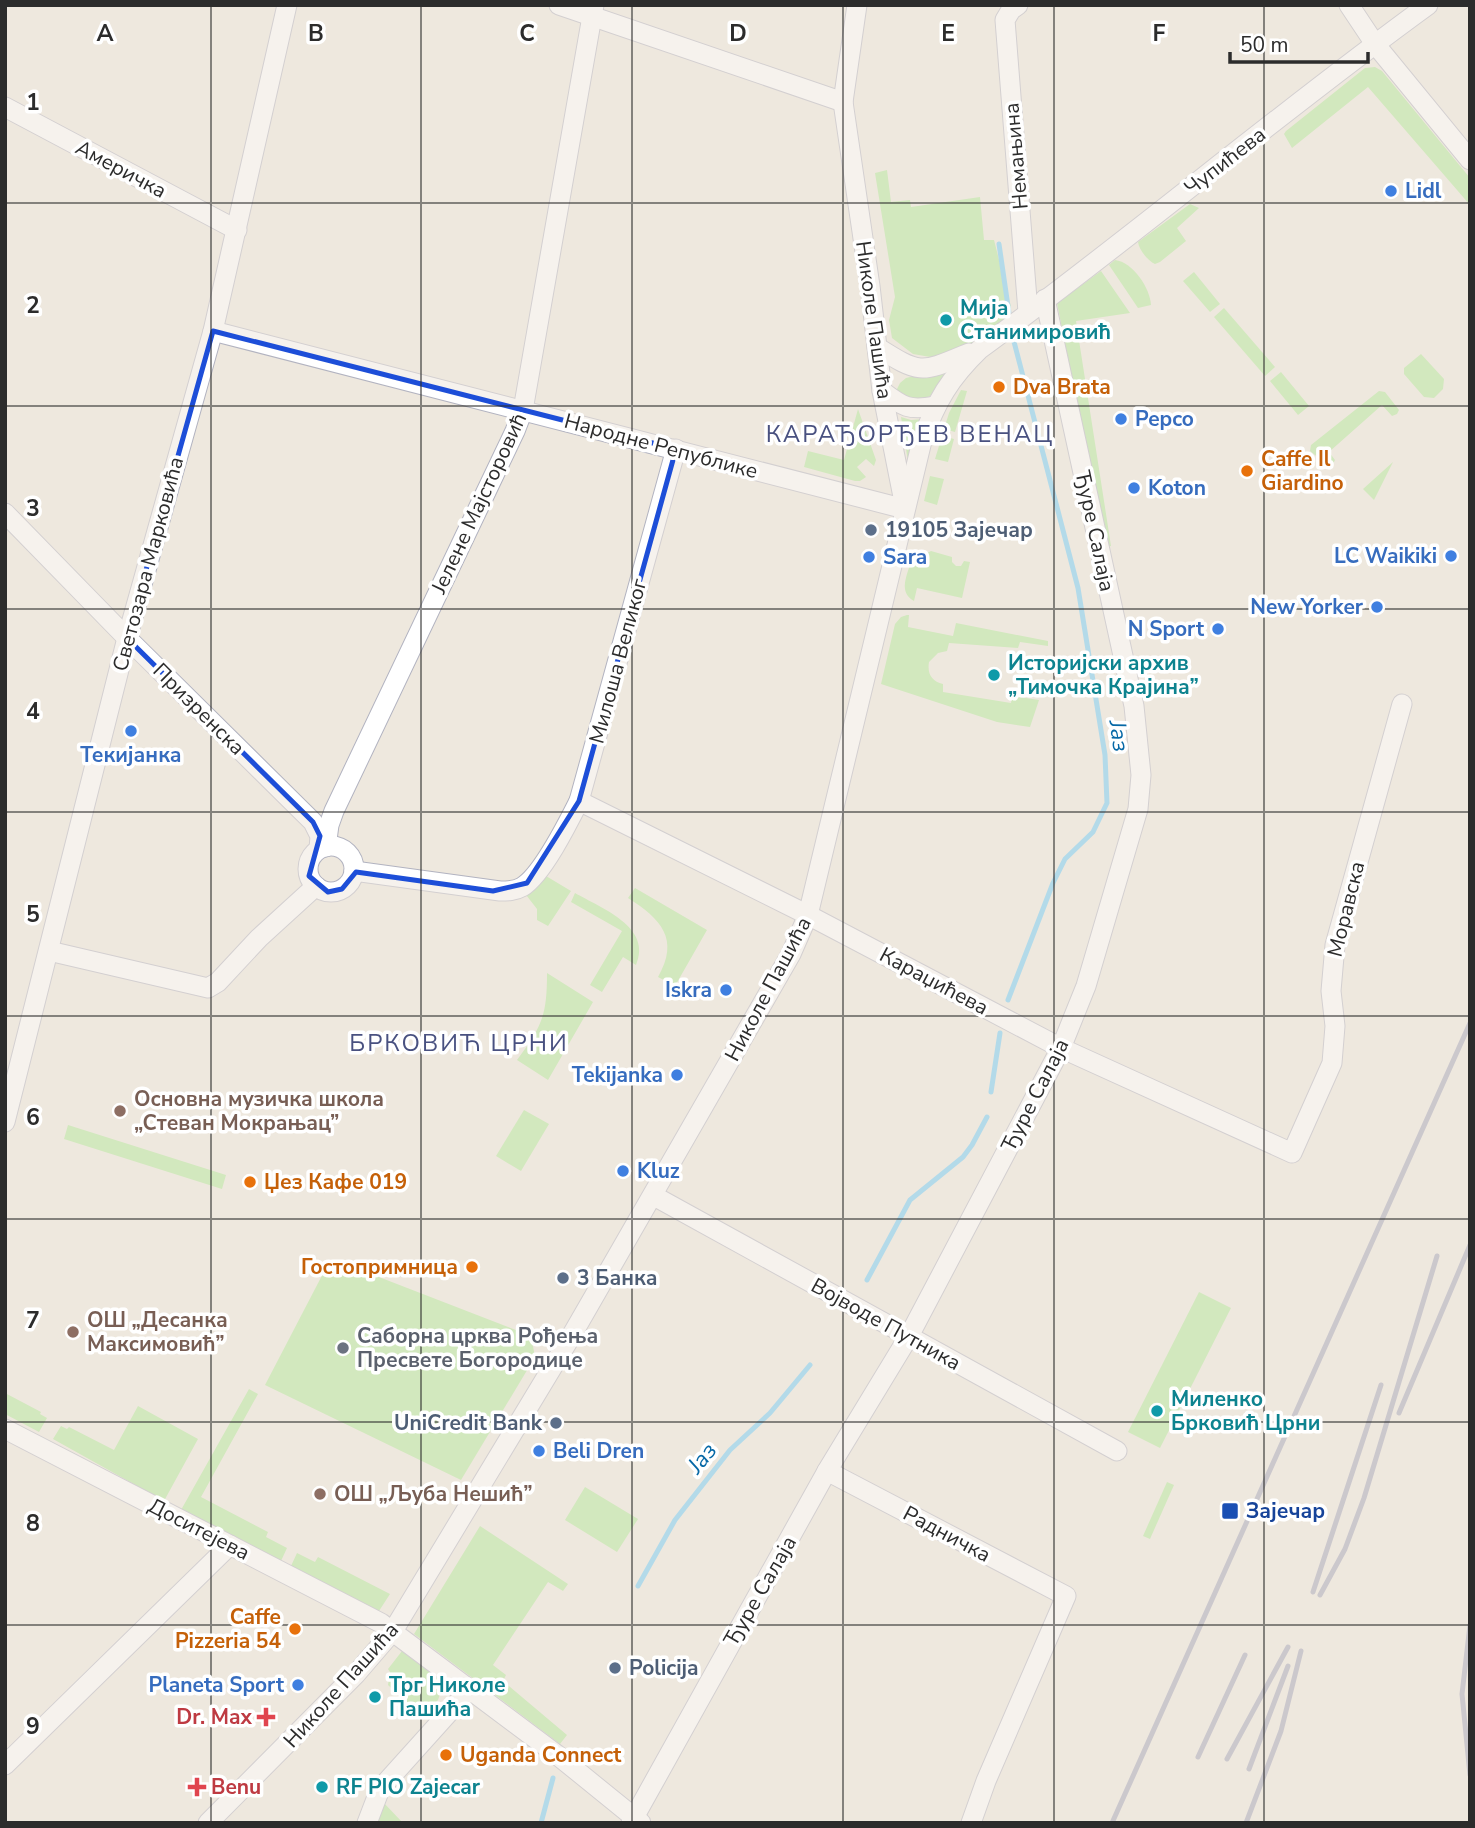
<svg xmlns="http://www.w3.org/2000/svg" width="1475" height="1828" font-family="'Nunito Sans',sans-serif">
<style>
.green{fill:#afe897}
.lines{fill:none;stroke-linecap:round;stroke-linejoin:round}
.stream{stroke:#6bcbf6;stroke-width:5}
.minor-casing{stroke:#b2b3c0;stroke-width:21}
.minor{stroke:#fff;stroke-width:19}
.rail{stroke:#a0a2b7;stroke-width:5}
.marked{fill:none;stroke:#1d4ed8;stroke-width:5;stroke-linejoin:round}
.grid{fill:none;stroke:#2c2c2c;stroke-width:2;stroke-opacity:0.55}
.shop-dot{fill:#3f7fe0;stroke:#fff;stroke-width:2.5}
.culture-dot{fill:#0f9aa8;stroke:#fff;stroke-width:2.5}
.food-dot{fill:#e8710a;stroke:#fff;stroke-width:2.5}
.service-dot{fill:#5c6f8a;stroke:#fff;stroke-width:2.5}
.education-dot{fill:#8d6e63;stroke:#fff;stroke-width:2.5}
.worship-dot{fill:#6b7280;stroke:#fff;stroke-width:2.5}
.transit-dot{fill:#1a4fb4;stroke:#fff;stroke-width:2.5}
.health-dot{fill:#e0444e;stroke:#fff;stroke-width:2.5}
.labels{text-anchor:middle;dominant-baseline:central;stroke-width:7;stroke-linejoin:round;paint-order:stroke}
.street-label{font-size:21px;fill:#2c2c2c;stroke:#fff}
.shop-label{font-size:21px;font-weight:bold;fill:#366cbe;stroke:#fff;text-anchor:start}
.culture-label{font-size:21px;font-weight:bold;fill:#0d838f;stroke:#fff;text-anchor:start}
.food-label{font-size:21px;font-weight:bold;fill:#c56008;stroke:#fff;text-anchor:start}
.service-label{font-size:21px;font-weight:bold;fill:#4e5e75;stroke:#fff;text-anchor:start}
.education-label{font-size:21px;font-weight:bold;fill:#785e54;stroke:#fff;text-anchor:start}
.worship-label{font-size:21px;font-weight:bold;fill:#5b616d;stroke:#fff;text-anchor:start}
.transit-label{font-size:21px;font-weight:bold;fill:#164399;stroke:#fff;text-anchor:start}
.health-label{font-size:21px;font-weight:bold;fill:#be3a42;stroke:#fff;text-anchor:end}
.water-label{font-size:23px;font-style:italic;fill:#0668a6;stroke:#fff}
.quarter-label{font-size:24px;letter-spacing:2px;fill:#495180;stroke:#fff}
.grid-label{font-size:23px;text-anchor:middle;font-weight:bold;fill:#2c2c2c;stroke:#fff;stroke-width:7;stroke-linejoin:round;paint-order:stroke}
</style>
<rect width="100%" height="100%" fill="#eee8de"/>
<!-- green -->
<g class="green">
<path d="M1375,67L1382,71L1470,178V205L1368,87L1292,148L1284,134L1286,131L1365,68Z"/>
<path d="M887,170L891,202L910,200L911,207L980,197L984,240H994L1011,307L1006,321L967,347L936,358L913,354L892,338L889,320L895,297L875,173Z"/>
<path d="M1190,204L1199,208L1177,228L1186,241L1160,262L1155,264C1148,261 1139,250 1138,242Z"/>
<path d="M1115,260C1133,262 1150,288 1151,305L1138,308L1109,265Z"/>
<path d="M1101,271L1130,313L1076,321L1111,546L1105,547L1057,303Z"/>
<path d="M1194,272L1220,304L1210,312L1183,281Z"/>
<path d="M1224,308L1275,367L1265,376L1214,317Z"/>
<path d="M1421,354L1444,379L1443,389L1434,398L1424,397L1404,374V368Z"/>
<path d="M953,367L930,396L918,402L896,391L900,383L906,378Z"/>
<path d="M1281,372L1309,406L1298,415L1270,381Z"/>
<path d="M961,390L967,391L955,432L944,429L949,413Z"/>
<path d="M1379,391L1385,392L1399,410L1397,414L1392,416L1382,405L1329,452L1335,460L1333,464L1325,463L1310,451L1311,445Z"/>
<path d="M858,409L876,460L874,466L866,459L857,467L866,477L860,481H855L804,467L808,451L844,460Z"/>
<path d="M901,417L911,420L924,419L909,468Z"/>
<path d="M942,436L954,439L948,462L935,459Z"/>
<path d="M1393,462L1374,500L1363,489Z"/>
<path d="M930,476L944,479L937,505L924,501Z"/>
<path d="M931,551L952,557V562L956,566H961L964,561L970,562L962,598L917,588L914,601C898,592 907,576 911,561Z"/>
<path d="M907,615H909L908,627L953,636L956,623L1048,641V646L1020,642L1018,648L949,643L947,651L938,653L929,662C927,674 932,681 943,684V692L1011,703L1012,696L1039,700L1030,727L997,722L881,684L895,624L901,617Z"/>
<path d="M541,873L571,891L548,926L537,920V909L523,891Z"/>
<path d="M635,888L707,930L675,986L658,977C680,939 661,919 628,898Z"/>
<path d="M575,893C601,908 653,927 636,965L623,957L602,992L590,985L622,931L571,902Z"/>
<path d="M547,973L593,1002L548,1080L517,1060C542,1026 547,1016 547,973Z"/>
<path d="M524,1110L549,1124L521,1171L496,1156Z"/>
<path d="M68,1125L226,1175L222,1189L64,1139Z"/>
<path d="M335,1260L531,1336L535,1357L461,1480L265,1385L328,1264Z"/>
<path d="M1199,1292L1231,1308L1160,1448L1128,1432Z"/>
<path d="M249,1389L258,1394L201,1497L268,1532L266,1537L287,1548L281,1561L181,1510Z"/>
<path d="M5,1393L41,1412L40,1414L47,1418L39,1432L5,1414Z"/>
<path d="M138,1406L198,1439L164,1501L53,1439L61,1426L67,1429L69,1427L114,1450Z"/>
<path d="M1167,1482L1174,1485L1150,1539L1143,1536Z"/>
<path d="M585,1487L638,1519L617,1552L565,1520Z"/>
<path d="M480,1526L568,1584L563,1591L548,1582L493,1665L506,1675L503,1681L567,1735L560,1744L414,1634Z"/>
<path d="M297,1553L315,1562L318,1557L390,1594L379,1611L291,1566Z"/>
<path d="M402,1651L441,1681L443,1685L438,1700L422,1717L388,1685L390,1672L388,1669Z"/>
<path d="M382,1801L403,1823H373Z"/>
</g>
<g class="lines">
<!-- stream -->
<g class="stream">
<path d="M999,244L1010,320"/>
<path d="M1008,1000L1053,883L1065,859L1093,832L1107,803L1105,755L1078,588L1012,334"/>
<path d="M991,1092L1000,1033"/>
<path d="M867,1280L910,1200L963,1157L972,1145L987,1117"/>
<path d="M638,1586L675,1520L730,1450L770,1413L810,1365"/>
<path d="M541,1823L553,1778"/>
</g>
<defs>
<g id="minor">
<path d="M559,5L843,102"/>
<path d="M857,5L843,102L870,286L882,391L904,502"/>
<path d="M1018,5L1011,10L1005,20L1028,312"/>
<path d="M1349,5L1375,44L1470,160"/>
<path d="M5,107L237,230"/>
<path d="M213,331L905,509"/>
<path d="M877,347C921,375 921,373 969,353"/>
<path d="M882,391C903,407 909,411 935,406"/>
<path d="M5,513L127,638L313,822L320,836L319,849"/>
<path d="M579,801L808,915L1061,1048L1292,1153L1332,1063L1335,1026L1331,991L1335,945L1402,704"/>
<circle cx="331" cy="869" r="23"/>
<path d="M326,847L329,825L334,811L515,431L523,410L594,5"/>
<path d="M354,871L500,891C507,891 515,891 522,887C542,875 568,823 579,801L676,449"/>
<path d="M49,951L208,988L218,982L259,938L316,886"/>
<path d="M5,1122L127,638L213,331L287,5"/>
<path d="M654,1196L1117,1451"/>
<path d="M5,1429L381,1623L556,1754L641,1823"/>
<path d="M827,1471L1066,1596L986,1781L971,1823"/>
<path d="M5,1765L230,1545"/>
<path d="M208,1823L356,1674L393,1631L573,1333L791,954L808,915L922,441C936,401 950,378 980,349C1132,238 1275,116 1428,5"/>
<path d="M367,1823L380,1789L470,1689"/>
<path d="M631,1823L827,1471L909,1336L1061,1048L1086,986L1138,809L1141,775L1134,706L1045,299"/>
</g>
</defs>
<!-- minor casing -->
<use href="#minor" class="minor-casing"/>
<!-- minor -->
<use href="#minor" class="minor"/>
<!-- rail -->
<g class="rail">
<path d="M1399,1413L1470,1245"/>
<path d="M1313,1592L1381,1385"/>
<path d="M1320,1595L1345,1549L1364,1498L1437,1256"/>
<path d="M1470,1625L1462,1694L1470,1775"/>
<path d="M1198,1757L1245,1655"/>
<path d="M1227,1759L1288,1647"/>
<path d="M1249,1769L1288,1666"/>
<path d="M1112,1823L1470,1023"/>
<path d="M1246,1823L1281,1731L1301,1651"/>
</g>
</g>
<!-- marked area -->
<path d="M0 0H1475V1828H0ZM213,331L676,449L579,801L527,883L493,891L356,872L342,889L328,892L309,876L320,836L313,822L127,638Z" fill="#eee8de" fill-opacity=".55" fill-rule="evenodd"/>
<path class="marked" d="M213,331L676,449L579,801L527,883L493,891L356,872L342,889L328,892L309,876L320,836L313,822L127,638Z"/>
<!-- grid -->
<path class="grid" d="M211,5V1823M421,5V1823M632,5V1823M843,5V1823M1054,5V1823M1264,5V1823M5,203H1470M5,406H1470M5,609H1470M5,812H1470M5,1016H1470M5,1219H1470M5,1422H1470M5,1625H1470"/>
<!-- markers -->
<g class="shop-dot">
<circle cx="1391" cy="191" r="7"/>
<circle cx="1121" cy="419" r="7"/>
<circle cx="1134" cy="488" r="7"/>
<circle cx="1451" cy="556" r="7"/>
<circle cx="869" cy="557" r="7"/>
<circle cx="1377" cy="607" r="7"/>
<circle cx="1218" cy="629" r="7"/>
<circle cx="131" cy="731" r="7"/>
<circle cx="726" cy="990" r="7"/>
<circle cx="677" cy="1075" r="7"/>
<circle cx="623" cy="1171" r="7"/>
<circle cx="539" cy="1451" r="7"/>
<circle cx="298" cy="1685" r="7"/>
</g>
<g class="culture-dot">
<circle cx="946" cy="320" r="7"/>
<circle cx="994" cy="675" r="7"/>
<circle cx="1157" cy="1411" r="7"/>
<circle cx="375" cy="1697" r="7"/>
<circle cx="322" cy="1787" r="7"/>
</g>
<g class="food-dot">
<circle cx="999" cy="387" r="7"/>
<circle cx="1247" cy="471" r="7"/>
<circle cx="250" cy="1182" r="7"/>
<circle cx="472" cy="1267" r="7"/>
<circle cx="295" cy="1629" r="7"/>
<circle cx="446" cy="1755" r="7"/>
</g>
<g class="service-dot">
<circle cx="871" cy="530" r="7"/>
<circle cx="563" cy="1278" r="7"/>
<circle cx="556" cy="1423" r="7"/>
<circle cx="615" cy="1668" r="7"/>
</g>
<g class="education-dot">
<circle cx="120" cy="1111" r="7"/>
<circle cx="73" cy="1332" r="7"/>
<circle cx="320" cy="1494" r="7"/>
</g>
<circle class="worship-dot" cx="343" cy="1348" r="7"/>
<rect class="transit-dot" x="1221" y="1502" width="18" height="18" rx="3.5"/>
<g class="health-dot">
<path d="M262.5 1706.5h7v7h7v7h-7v7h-7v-7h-7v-7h7z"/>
<path d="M193.5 1776.5h7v7h7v7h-7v7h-7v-7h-7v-7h7z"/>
</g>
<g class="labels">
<!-- street labels -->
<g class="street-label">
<text transform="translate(1016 156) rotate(-95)">Немањина</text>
<text transform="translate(1225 161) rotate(-38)">Чупићева</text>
<text transform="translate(121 169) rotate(28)">Америчка</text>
<text transform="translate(874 320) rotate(82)">Николе Пашића</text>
<text transform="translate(661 446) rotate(15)">Народне Републике</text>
<text transform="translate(479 503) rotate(-65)">Јелене Мајсторовић</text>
<text transform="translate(1095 531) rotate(78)">Ђуре Салаја</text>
<text transform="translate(148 564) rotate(-75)">Светозара Марковића</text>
<text transform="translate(618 661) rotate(-75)">Милоша Великог</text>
<text transform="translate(199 709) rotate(45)">Призренска</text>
<text transform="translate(1346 909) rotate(-76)">Моравска</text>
<text transform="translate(934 981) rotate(28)">Караџићева</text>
<text transform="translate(768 989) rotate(-62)">Николе Пашића</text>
<text transform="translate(1035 1095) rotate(-63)">Ђуре Салаја</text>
<text transform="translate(886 1324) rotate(29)">Војводе Путника</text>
<text transform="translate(199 1529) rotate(27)">Доситејева</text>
<text transform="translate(947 1534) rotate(28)">Радничка</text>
<text transform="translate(760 1591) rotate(-60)">Ђуре Салаја</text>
<text transform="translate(341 1685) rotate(-48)">Николе Пашића</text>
</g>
<!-- shop labels -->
<g class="shop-label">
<text x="1405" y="191">Lidl</text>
<text x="1135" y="419">Pepco</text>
<text x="1148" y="488">Koton</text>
<text x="1437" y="556" text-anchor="end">LC Waikiki</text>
<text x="883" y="557">Sara</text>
<text x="1363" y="607" text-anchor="end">New Yorker</text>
<text x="1204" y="629" text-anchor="end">N Sport</text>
<text x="131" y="755" text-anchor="middle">Текијанка</text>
<text x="712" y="990" text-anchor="end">Iskra</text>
<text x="663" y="1075" text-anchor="end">Tekijanka</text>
<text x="637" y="1171">Kluz</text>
<text x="553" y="1451">Beli Dren</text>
<text x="284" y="1685" text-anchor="end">Planeta Sport</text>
</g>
<!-- culture labels -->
<g class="culture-label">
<text x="960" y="308">Мија<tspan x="960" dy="24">Станимировић</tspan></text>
<text x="1008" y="663">Историјски архив<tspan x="1008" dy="24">„Тимочка Крајина”</tspan></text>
<text x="1171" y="1399">Миленко<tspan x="1171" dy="24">Брковић Црни</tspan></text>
<text x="389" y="1685">Трг Николе<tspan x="389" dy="24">Пашића</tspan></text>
<text x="336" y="1787">RF PIO Zajecar</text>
</g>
<!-- food labels -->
<g class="food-label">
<text x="1013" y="387">Dva Brata</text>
<text x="1261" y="459">Caffe Il<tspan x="1261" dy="24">Giardino</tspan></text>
<text x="264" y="1182">Џез Кафе 019</text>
<text x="458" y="1267" text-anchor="end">Гостопримница</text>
<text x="281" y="1617" text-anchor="end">Caffe<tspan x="281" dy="24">Pizzeria 54</tspan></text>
<text x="460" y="1755">Uganda Connect</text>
</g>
<!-- service labels -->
<g class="service-label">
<text x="885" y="530">19105 Зајечар</text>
<text x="577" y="1278">3 Банка</text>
<text x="542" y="1423" text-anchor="end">UniCredit Bank</text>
<text x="629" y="1668">Policija</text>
</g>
<!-- education labels -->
<g class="education-label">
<text x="134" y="1099">Основна музичка школа<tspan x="134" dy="24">„Стеван Мокрањац”</tspan></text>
<text x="87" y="1320">ОШ „Десанка<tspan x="87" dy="24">Максимовић”</tspan></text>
<text x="334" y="1494">ОШ „Љуба Нешић”</text>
</g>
<!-- worship labels -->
<g class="worship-label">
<text x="357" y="1336">Саборна црква Рођења<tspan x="357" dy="24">Пресвете Богородице</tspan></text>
</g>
<!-- transit labels -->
<g class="transit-label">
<text x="1246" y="1511">Зајечар</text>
</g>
<!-- health labels -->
<g class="health-label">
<text x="252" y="1717">Dr. Max</text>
<text x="211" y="1787" text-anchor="start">Benu</text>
</g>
<!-- water labels -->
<g class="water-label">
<text transform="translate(1119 736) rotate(82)">Јаз</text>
<text transform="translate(702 1458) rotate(-51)">Јаз</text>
</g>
<!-- quarter labels -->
<g class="quarter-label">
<text x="910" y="434">КАРАЂОРЂЕВ ВЕНАЦ</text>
<text x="459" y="1043">БРКОВИЋ ЦРНИ</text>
</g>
</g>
<g class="grid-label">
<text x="105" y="41">A</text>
<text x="316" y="41">B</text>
<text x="527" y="41">C</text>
<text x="738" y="41">D</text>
<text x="948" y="41">E</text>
<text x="1159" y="41">F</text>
<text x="33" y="110">1</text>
<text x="33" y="313">2</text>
<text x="33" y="516">3</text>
<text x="33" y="719">4</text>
<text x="33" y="922">5</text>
<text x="33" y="1125">6</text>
<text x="33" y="1328">7</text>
<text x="33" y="1531">8</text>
<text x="33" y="1734">9</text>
</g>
<!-- border -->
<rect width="1475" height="1828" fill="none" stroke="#2c2c2c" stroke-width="14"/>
<!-- scale -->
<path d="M1230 52v10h138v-10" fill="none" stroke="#2c2c2c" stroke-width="3.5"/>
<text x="1240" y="52" font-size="21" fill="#2c2c2c" stroke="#ffffff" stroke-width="5" paint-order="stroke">50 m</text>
</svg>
